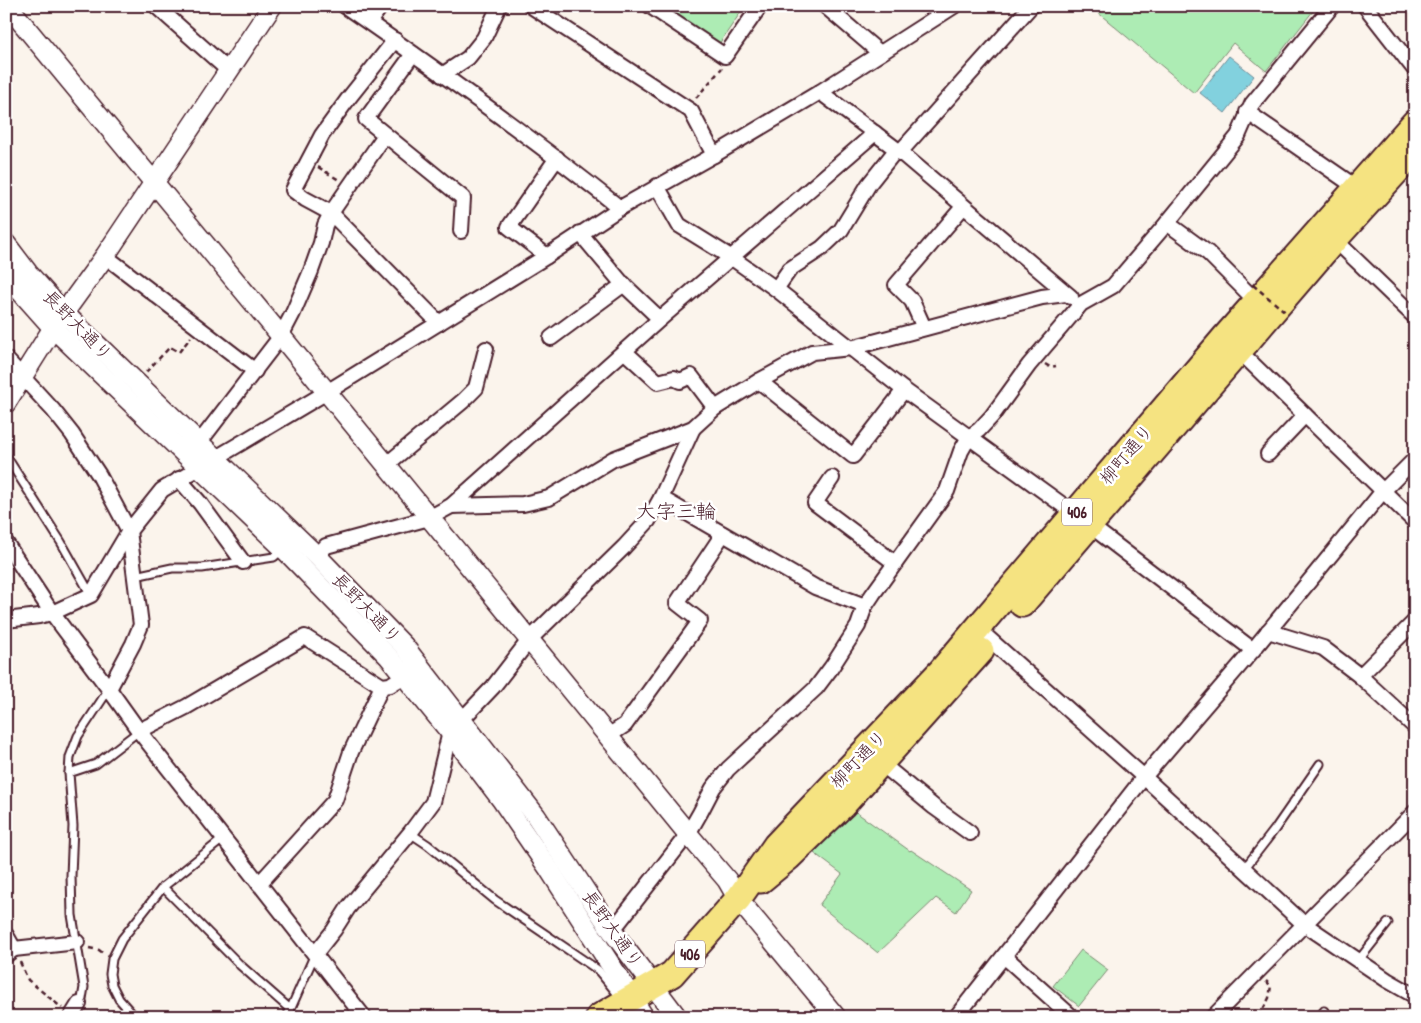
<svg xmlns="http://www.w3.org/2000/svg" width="1421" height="1023" font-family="'Patrick Hand','Klee One',sans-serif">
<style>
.green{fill:#adecb4;stroke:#7c8670}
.water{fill:#82d1de;stroke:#6c8a96}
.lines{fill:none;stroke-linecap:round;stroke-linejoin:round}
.lane-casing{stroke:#4a1f2b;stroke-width:11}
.street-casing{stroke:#4a1f2b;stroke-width:18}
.secondary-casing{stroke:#4a1f2b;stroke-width:22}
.highway-casing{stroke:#4a1f2b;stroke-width:29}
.path{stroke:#4a1f2b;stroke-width:2.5;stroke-dasharray:5 4;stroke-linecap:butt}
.lane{stroke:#fff;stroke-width:7}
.street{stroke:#fff;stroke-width:14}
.secondary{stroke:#fff;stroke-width:19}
.highway{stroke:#f5e381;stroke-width:25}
.path-bridge{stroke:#4a1f2b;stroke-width:2.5;stroke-dasharray:5 4;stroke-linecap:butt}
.labels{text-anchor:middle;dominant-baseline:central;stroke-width:5;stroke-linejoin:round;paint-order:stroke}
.shield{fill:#fff;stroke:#80626b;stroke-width:1}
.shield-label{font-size:16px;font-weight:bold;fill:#4a1f2b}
.street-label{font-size:18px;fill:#4a1f2b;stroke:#fff}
.quarter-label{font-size:20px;fill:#4a1f2b;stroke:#fff}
</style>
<rect width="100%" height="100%" fill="#fbf4ec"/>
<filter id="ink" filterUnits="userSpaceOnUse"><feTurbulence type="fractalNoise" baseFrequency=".02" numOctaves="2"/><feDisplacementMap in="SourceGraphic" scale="10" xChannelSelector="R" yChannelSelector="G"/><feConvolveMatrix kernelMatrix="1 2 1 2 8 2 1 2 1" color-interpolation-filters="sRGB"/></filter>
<g filter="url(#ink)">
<!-- green -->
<g class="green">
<path d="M662,6H745L717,47Z"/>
<path d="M1090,6H1317L1266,71L1233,43L1194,93Z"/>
<path d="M853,810L910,851L911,850L971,890L956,912L936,898L878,953L819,905L842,874L814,853Z"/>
<path d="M1081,950L1108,970L1079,1006L1053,986Z"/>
</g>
<!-- water -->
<path class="water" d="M1229,56L1254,76L1225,113L1200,93Z"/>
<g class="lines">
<defs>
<g id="lane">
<path d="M6,456L61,542L91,595"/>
<path d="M135,576L172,568H202L274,557L283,549"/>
<path d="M69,773L96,764L139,731"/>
<path d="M410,833L428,845L495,900L598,970L621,998"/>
<path d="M1244,869L1275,829L1320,764"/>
<path d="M163,887L240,965L290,1009"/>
<path d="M1358,961L1388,923"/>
<path d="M79,1004L82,999L84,987L72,915L71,876L73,826L69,773L70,757L78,736L109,689"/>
<path d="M135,1017L119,999L112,985L110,974L112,959L122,939L163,887L224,838"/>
<path d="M287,1017L315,954"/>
<path d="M1319,1017L1324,1011L1329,1017"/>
</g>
<g id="street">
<path d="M156,6L228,70"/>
<path d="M345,6C439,71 531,137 620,208"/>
<path d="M531,6L691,111L714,155"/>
<path d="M650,6L725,56L760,6"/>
<path d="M825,6L880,53"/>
<path d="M1365,6L1415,70"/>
<path d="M369,22L381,6"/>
<path d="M395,40L348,99L322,135L293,190L305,199L331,213L439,323"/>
<path d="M413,54L366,119L463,198L461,231"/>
<path d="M442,75L468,58L484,38L499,6"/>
<path d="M820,92L900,152L1071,297"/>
<path d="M1247,112L1357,188"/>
<path d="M900,152L1031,6"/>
<path d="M657,186L679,225L732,258L776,289L904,390L1075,514L1253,650"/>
<path d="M1167,223L1208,253L1260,305"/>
<path d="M580,233L621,282L660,319"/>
<path d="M1331,236L1415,317"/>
<path d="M105,256L255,371"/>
<path d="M547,256L509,227L557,158"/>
<path d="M776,289L790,269L822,248L841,230L869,184L896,150"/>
<path d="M924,328L912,301L896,285L963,207"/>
<path d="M551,338L624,284"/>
<path d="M1234,346L1415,522"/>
<path d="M625,352L658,382L674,378L680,381L691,376L715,408"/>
<path d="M6,359L53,410L72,434L99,475L129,531L141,625L133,644L109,689"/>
<path d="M759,381L853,456L904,390"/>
<path d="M199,443L281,336L293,313L311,271L321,243L325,225L331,213L385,135"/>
<path d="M1268,454L1305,415"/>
<path d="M386,465L463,401L476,388L486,349"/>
<path d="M832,478L815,503L895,563"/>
<path d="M179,479L200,503L243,562"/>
<path d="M661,498L815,587L865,606"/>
<path d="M451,506L523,504L549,498L613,459L693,428L715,408L759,381L812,352L851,348L1042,297L1066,294"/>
<path d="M6,543L52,613L109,689L139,731L364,1017"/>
<path d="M317,556L326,546L429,518L451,506L660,319L875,133"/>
<path d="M6,620L39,616L52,613L91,595L129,531L162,490L327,392L547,256L620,208L714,155L820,92L954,6"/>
<path d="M978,629L1144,777L1304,924L1387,980L1415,996"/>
<path d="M1268,631L1323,648L1360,676L1415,727"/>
<path d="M1360,676L1415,621"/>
<path d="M139,731L186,707L305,637L382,686L390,685L404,676"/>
<path d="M608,736L625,725L700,621L677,603L723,534"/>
<path d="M876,759L934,807L970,833"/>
<path d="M259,884L335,800L351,752L382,686"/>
<path d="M612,931L688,834L700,813L713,788L728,769L816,688L831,668L858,626L865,606L873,594L947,491L961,451L969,437L979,430L992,416L1029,365L1081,304L1113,286L1167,223L1238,136L1252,104L1332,6"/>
<path d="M6,935L14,949L6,955"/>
<path d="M14,949L77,942"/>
<path d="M315,954L334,930L348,908L410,833L433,802L450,732L493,687L530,639L624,547L648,521L661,498L693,428"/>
<path d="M1004,956L1072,1017"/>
<path d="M71,1017L79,1004"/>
<path d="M956,1017L1144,777L1253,650L1383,491L1415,459"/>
<path d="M1213,1017L1415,812"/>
</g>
<g id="secondary">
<path d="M8,6L281,336L688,834L727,880L738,899L836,1017"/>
<path d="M6,244L28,273L64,313L317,556L404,646L536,816L612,931L677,1017"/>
<path d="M6,272L21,292L53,328L283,548L389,657L450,732L501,799L549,869L644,1017"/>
<path d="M6,403L53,328L105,256L272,6"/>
</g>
<g id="highway">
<path d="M1022,604L1335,239L1415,151"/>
<path d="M761,880L789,857L843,805L981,651"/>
<path d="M599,1017L672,974L738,899L776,845L941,671L1225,337L1415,122"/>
</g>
</defs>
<!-- lane casing -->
<use href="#lane" class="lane-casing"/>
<!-- street casing -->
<use href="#street" class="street-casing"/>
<!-- secondary casing -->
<use href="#secondary" class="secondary-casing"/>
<!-- highway casing -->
<use href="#highway" class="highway-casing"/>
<!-- path -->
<g class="path">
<path d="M696,98L722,68"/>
<path d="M318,167L339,180"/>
<path d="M1045,364L1050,367L1056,366"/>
<path d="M146,372L170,347L179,352L191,337"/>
<path d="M89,948L99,950L104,954"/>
<path d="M20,962L28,980L62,1008"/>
<path d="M1259,1017L1269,998L1271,986L1266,981"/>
</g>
<!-- lane -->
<use href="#lane" class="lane"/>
<!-- street -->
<use href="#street" class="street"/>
<!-- secondary -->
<use href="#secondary" class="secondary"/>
<!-- highway -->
<use href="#highway" class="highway"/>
<!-- path-bridge -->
<path class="path-bridge" d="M1253,285L1288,314"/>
</g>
</g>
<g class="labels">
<!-- shield labels -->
<g class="shield">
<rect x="1062" y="498.5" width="30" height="27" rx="4"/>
<rect x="675" y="940.5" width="30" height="27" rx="4"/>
</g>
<g class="shield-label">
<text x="1077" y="512">406</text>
<text x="690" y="954">406</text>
</g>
<!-- street labels -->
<g class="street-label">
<text transform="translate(78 325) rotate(46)">長野大通り</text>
<text transform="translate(1126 454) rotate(-50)">柳町通り</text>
<text transform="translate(367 608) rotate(46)">長野大通り</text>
<text transform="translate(858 759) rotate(-46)">柳町通り</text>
<text transform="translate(613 929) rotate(55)">長野大通り</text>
</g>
<!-- quarter labels -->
<g class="quarter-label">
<text x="676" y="510">大字三輪</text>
</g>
</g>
<!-- margin -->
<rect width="1421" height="1023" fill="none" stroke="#fff" stroke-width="25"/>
<rect x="12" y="12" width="1396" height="998" fill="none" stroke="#4a1f2b" stroke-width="2" filter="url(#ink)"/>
</svg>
